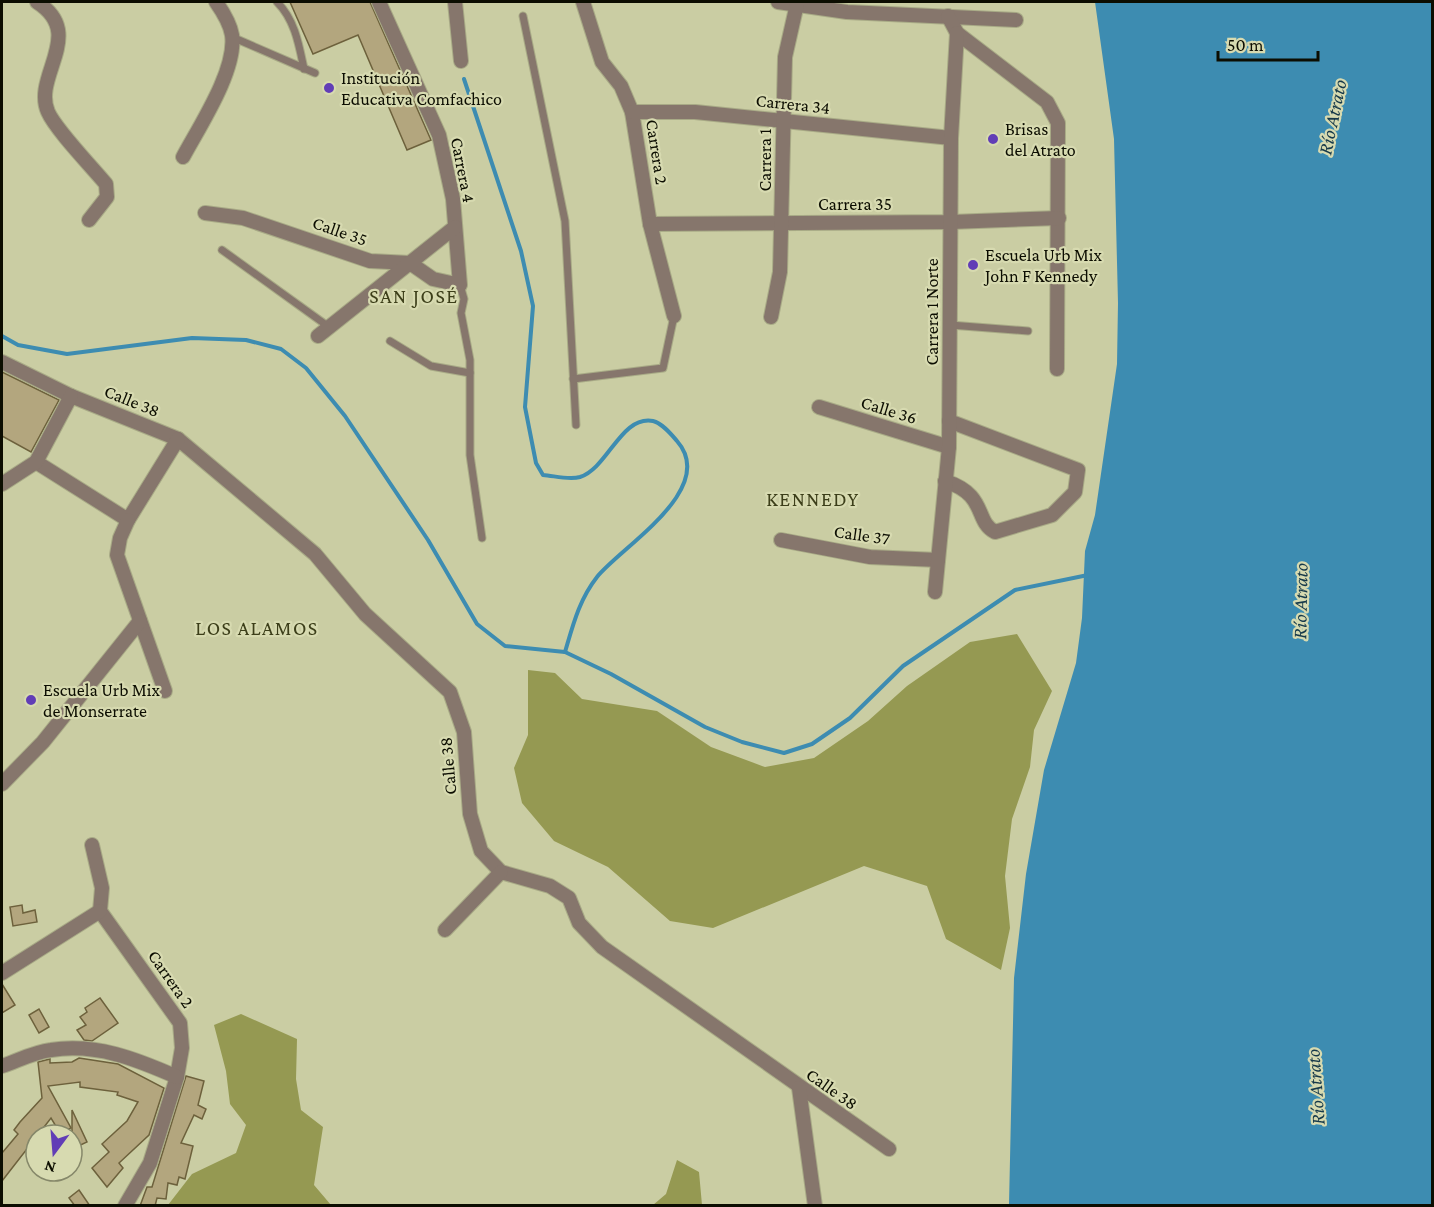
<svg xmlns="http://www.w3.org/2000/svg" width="1434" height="1207" font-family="'Crimson Pro',serif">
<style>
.forest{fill:#959952}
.water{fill:#3d8cb1}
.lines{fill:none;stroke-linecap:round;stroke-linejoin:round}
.stream{stroke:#3d8cb1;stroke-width:4}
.building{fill:#b3a67e;stroke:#6d613c;stroke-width:1.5}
.lane-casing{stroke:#a8aa86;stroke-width:9}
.street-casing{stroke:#a8aa86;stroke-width:16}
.lane{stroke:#86766c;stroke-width:7}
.street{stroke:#86766c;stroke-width:14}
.poi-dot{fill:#613db6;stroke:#d7dab0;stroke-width:2}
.labels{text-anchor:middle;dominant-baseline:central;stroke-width:4.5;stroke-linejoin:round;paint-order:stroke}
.poi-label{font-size:18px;fill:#0c0d01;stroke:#d7dab0;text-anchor:start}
.street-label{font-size:18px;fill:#0c0d01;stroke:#d7dab0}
.water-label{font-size:20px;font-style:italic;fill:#16394a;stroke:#d7dab0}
.neighbourhood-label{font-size:20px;letter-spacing:1.5px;fill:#3c3e19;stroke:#d7dab0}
</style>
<rect width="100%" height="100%" fill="#cacda3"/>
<!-- forest -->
<g class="forest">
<path d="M1017,634L1052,691L1034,730L1030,767L1012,819L1005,876L1010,928L1001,970L946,939L927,886L864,866L713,928L670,921L608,867L554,841L522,803L514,768L528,735V670L555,673L582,699L657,711L711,747L765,767L814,758L868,721L907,686L970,642Z"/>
<path d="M241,1014L297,1039L296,1079L301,1110L323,1127L314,1185L331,1205H168L192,1174L236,1153L246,1125L230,1104L226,1071L214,1025Z"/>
<path d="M677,1160L699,1172L702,1205H653L666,1194Z"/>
</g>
<!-- water -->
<path class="water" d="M1095,2H1432V1205H1009L1014,978L1026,874L1044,770L1076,663L1082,618L1085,551L1095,515L1117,364L1118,303L1114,139Z"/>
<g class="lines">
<!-- stream -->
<g class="stream">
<path d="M464,79L521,251L533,306L525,407L536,463L543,475C555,476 569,480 580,477C608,468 621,415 653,421C662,423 671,434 677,441C719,489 621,547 597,577C579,600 573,625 565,652"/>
<path d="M2,336L18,345L67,354L192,338L246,340L281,349L306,368L345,416L428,540L477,624L505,646L565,652L611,674L705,727L742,742L784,753L812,744L850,718L903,666L1015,590L1088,575"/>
</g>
</g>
<!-- building -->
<g class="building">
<path d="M290,2H370L431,140L407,150L358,35L313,54Z"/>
<path d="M2,372L59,400L31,452L2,436Z"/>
<path d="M22,905L23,913L35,910L37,922L13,926L10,907Z"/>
<path d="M2,984L15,1005L2,1013Z"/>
<path d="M100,998L118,1023L92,1041L84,1040L77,1030L86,1025L80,1017L87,1012L85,1008Z"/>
<path d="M39,1009L49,1027L39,1033L29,1015Z"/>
<path d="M79,1058L118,1064L164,1088L149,1135L119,1163L123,1168L107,1187L92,1168L109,1152L102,1144L127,1121L138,1102L117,1095L118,1092L80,1087V1082L48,1086L71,1128L60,1133L51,1118L2,1181V1153L18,1134L14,1130L20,1122L42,1098L38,1062L50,1059V1063L72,1062Z"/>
<path d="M186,1076L204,1081L198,1105L206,1109L202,1119L194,1115L181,1143L193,1146L185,1179L179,1177L177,1185L168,1183L166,1199L157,1198L155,1206H140L147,1187H152Z"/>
<path d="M72,1110L87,1142L72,1149Z"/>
<path d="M79,1190L90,1206H75L69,1198Z"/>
</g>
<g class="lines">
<defs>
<g id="lane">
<path d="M277,2C295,20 299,45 304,69"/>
<path d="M523,16L565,221L576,425"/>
<path d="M232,37L315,73"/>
<path d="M222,250L329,327"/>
<path d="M460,285L464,299L461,313L470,360V455L482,538"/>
<path d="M950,325L1028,331"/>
<path d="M390,341L431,366L470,373"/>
<path d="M573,379L663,368L674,316"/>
</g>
<g id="street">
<path d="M37,2C87,34 32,76 48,112C56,130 92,167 106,184L107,197L89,220"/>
<path d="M455,2L461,61"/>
<path d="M583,2L602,62L621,86L632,112L650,224L674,316"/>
<path d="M778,2L847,12L1016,20"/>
<path d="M948,16L957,33L1047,102L1058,123L1057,369"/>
<path d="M632,112H695L951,138"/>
<path d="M183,157C199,127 237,70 232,35C230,23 223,12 216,2"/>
<path d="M205,213L243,218L370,261L410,263L433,279L460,285L453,199L439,135L379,2"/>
<path d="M650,224L951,222L1059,218"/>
<path d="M771,317L780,272L785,57L797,4"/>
<path d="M318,336L455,227"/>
<path d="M2,362L71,396L178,439L315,554L365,614L450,692L464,732L470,814L481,851L501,872L550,886L569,898L579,923L602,947L889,1149"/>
<path d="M819,407L949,447"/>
<path d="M36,462L128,520L178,439"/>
<path d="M945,481C988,495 974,521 995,532L1052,515L1075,492L1078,470L949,421"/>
<path d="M2,484L36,462L71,396"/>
<path d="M128,520L120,538L117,555L165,691"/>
<path d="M781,540L870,557L938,560"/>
<path d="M935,592L949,447L951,138L957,33"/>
<path d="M2,784L43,742L140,621"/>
<path d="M92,845L102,888L100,911L180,1023L182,1048L177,1077L150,1163L125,1206"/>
<path d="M445,930L501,872"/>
<path d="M2,973L100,911"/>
<path d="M2,1066C17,1061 34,1052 51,1050C96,1043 136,1059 177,1077"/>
<path d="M799,1088L815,1206"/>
</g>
</defs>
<!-- lane casing -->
<use href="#lane" class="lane-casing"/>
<!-- street casing -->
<use href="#street" class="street-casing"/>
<!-- lane -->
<use href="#lane" class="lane"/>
<!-- street -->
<use href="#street" class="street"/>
</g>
<!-- markers -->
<g class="poi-dot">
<circle cx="329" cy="88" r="6"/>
<circle cx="993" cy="139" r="6"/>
<circle cx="973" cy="265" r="6"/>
<circle cx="31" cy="700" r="6"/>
</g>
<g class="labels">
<!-- poi labels -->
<g class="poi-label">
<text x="341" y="78">Institución<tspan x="341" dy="21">Educativa Comfachico</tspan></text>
<text x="1005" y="129">Brisas<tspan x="1005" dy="21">del Atrato</tspan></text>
<text x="985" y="255">Escuela Urb Mix<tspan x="985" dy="21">John F Kennedy</tspan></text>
<text x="43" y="690">Escuela Urb Mix<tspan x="43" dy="21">de Monserrate</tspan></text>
</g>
<!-- street labels -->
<g class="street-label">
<text transform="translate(793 104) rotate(6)">Carrera 34</text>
<text transform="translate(657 152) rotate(81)">Carrera 2</text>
<text transform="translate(765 160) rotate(-90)">Carrera 1</text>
<text transform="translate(463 170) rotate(79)">Carrera 4</text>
<text x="855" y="204">Carrera 35</text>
<text transform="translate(340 231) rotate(19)">Calle 35</text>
<text transform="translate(932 312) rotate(-90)">Carrera 1 Norte</text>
<text transform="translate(132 401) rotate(22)">Calle 38</text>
<text transform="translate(889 410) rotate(17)">Calle 36</text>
<text transform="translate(862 535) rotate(8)">Calle 37</text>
<text transform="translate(448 766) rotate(-95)">Calle 38</text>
<text transform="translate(171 979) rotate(55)">Carrera 2</text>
<text transform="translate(832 1089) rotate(35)">Calle 38</text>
</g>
<!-- water labels -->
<g class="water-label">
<text transform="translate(1332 117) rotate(-78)">Río Atrato</text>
<text transform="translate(1300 601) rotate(-89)">Río Atrato</text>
<text transform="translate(1315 1087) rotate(-94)">Río Atrato</text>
</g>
<!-- neighbourhood labels -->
<g class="neighbourhood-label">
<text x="414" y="296">SAN JOSÉ</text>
<text x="813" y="499">KENNEDY</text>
<text x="257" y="628">LOS ALAMOS</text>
</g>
</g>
<!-- border -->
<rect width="1434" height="1207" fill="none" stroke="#0c0d01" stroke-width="6"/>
<!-- north arrow -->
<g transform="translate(54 1153) rotate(196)"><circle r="28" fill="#d7dab0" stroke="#86886a" stroke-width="1.5"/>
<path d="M0-4.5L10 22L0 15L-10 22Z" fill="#613db6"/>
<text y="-9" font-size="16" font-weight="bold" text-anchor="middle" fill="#0c0d01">N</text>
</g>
<!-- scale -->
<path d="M1218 51v9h100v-9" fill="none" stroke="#0c0d01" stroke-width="3"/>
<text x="1227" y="51" font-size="18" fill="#0c0d01" stroke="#d7dab0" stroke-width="4.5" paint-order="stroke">50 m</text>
</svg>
